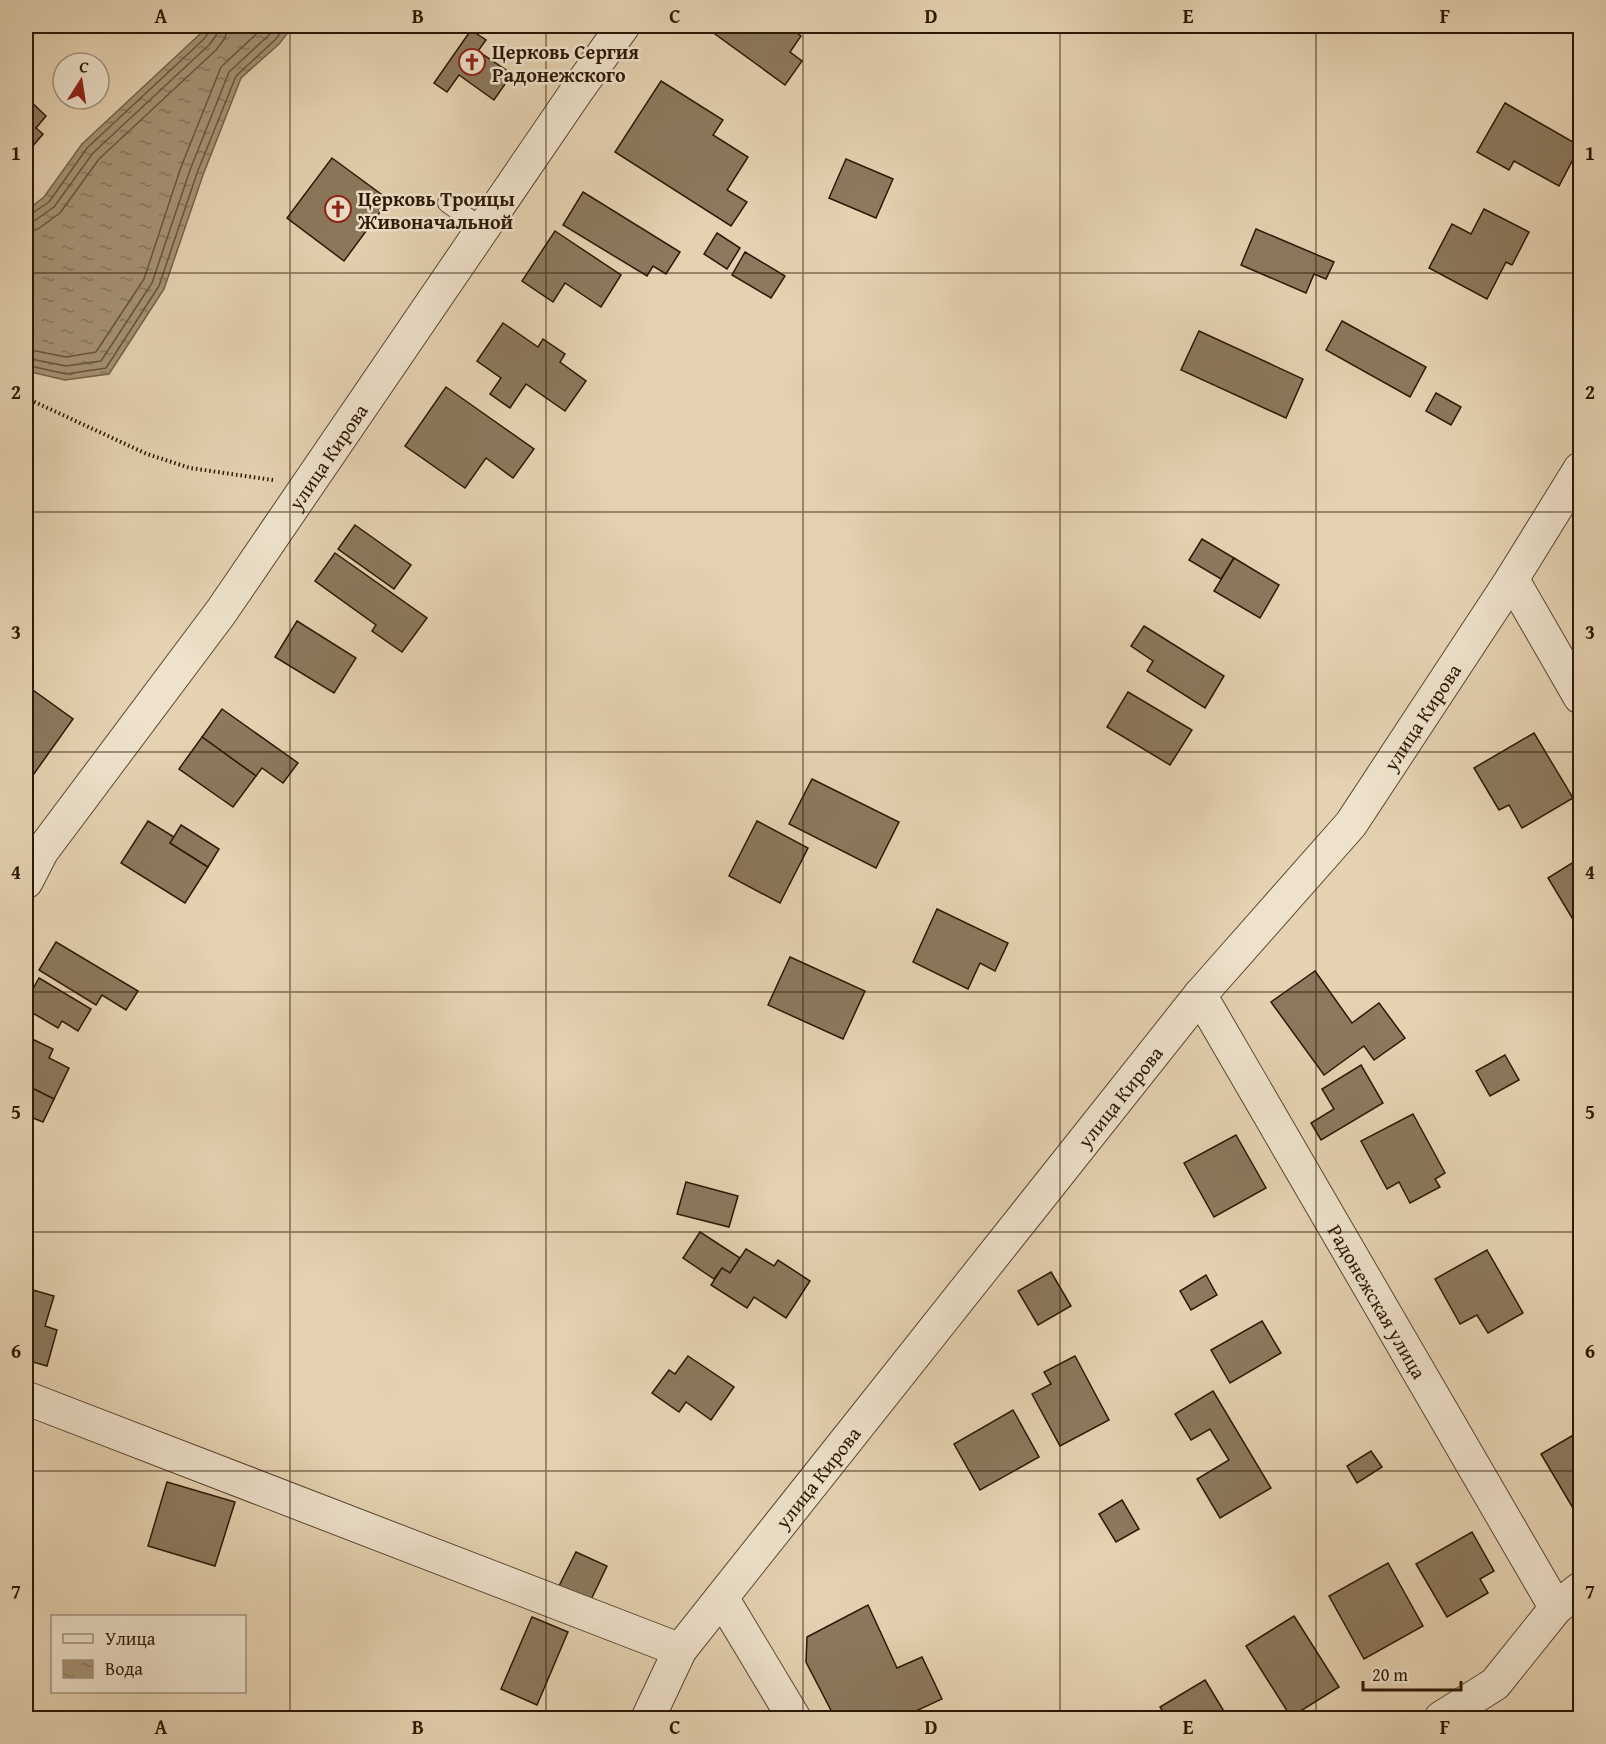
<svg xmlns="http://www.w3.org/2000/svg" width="1606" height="1744" font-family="'Gentium Book Plus',serif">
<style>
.water{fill:url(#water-ripples);stroke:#756248;stroke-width:1.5}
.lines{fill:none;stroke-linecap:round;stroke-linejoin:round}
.shore{stroke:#69563d;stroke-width:1.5}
.building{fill:#8c795e;stroke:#2c1804;stroke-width:1.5}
.lane-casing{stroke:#5a462f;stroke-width:20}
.street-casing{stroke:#5a462f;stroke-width:35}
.path{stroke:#2c1804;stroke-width:4;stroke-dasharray:1.5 3;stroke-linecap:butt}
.lane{stroke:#eee2cc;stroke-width:18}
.street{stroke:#eee2cc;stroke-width:33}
.grid{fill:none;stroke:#2c1804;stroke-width:1.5;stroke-opacity:0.55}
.labels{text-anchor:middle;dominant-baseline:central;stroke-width:5;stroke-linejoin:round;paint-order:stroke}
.poi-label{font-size:20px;font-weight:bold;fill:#2c1804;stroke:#eee2cc;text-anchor:start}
.street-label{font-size:20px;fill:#2c1804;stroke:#eee2cc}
.neatline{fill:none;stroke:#2c1804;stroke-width:2}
.grid-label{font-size:20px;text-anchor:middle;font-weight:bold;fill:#2c1804}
</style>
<defs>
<pattern id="water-ripples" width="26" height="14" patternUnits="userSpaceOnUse" patternTransform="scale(1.5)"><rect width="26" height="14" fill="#a69376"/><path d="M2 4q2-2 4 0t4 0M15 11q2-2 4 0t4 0" fill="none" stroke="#87775f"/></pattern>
</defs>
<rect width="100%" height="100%" fill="#e5d2b1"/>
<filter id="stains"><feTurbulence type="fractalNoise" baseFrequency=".00333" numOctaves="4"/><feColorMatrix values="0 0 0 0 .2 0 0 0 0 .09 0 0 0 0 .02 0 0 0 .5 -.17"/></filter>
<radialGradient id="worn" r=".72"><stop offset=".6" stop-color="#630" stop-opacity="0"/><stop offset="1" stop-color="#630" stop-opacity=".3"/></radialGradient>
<!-- water -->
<path class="water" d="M207,26H293L279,44L241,78L203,175L164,289L109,374L65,380L26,371V211L44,197L82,144L200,34Z"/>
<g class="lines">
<!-- shore -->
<g class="shore">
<path d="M26,216L31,214L49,202L87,148L204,39L210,30L211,26"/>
<path d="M26,223L34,221L54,207L93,153L210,44L217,34L218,26"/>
<path d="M26,232L38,229L60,213L99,159L216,50L225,38L228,26"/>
<path d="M26,349L66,357L96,352L144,279L181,167L221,67L265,26"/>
<path d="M26,358L66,366L101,361L152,283L190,170L229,72L269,35L276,26"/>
<path d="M26,365L66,374L106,368L159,286L197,173L236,76L275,40L286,26"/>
</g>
</g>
<!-- building -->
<g class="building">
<path d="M715,26H787L801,36L790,52L802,61L785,85L711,31Z"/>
<path d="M471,30L486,40L478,51L512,74L494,100L459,75L447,92L434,83Z"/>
<path d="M661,81L723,120L713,135L748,157L727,190L747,202L731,226L615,152Z"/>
<path d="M26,97L46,116L36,128L43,134L26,154Z"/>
<path d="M1505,103L1580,146L1559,186L1514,161L1509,170L1477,152Z"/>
<path d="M332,158L389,200L344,261L287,218Z"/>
<path d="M846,159L893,179L876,218L829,198Z"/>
<path d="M583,192L680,252L666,274L653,266L647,276L563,225Z"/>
<path d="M1484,209L1529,232L1512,265L1506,262L1487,299L1429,268L1452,224L1471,234Z"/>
<path d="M1256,229L1334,262L1326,279L1314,274L1306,293L1241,265Z"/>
<path d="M555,231L621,275L601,307L565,283L553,302L522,281Z"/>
<path d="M717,233L740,248L727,269L704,254Z"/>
<path d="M745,252L785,276L771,298L732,275Z"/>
<path d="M1342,321L1426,367L1410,397L1326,350Z"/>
<path d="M503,323L538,347L543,339L565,354L560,362L586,381L565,411L526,384L510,408L490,394L501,378L477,361Z"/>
<path d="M1199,331L1303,379L1286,418L1181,370Z"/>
<path d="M446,387L534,449L513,478L486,458L465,488L405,446Z"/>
<path d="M1436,393L1461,407L1451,425L1426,411Z"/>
<path d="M355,525L411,565L394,589L338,549Z"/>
<path d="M1202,539L1234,558L1221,579L1189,560Z"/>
<path d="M335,553L427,618L402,652L372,631L376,625L315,581Z"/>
<path d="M1234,558L1279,585L1260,618L1214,591Z"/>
<path d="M297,621L356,658L334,693L275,657Z"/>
<path d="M1144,626L1224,676L1205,708L1147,671L1153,661L1131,646Z"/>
<path d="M26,685L73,719L26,785Z"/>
<path d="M1128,692L1192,730L1170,765L1107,727Z"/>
<path d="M222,709L298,763L283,783L262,768L256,776L202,737Z"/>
<path d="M1534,733L1573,798L1522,828L1509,805L1499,810L1474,768Z"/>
<path d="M202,737L256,776L233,807L179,769Z"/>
<path d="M812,779L899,822L876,868L789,824Z"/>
<path d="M148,821L174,837L170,843L208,867L185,903L121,863Z"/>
<path d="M757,821L808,848L780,903L729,876Z"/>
<path d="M181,825L219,849L208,867L170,843Z"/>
<path d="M1580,858V931L1548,878Z"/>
<path d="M937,909L1008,943L995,971L980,963L968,989L913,962Z"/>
<path d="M56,942L138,991L126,1010L102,995L96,1005L39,970Z"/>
<path d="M790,957L865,991L843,1039L768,1005Z"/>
<path d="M1315,971L1352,1023L1379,1003L1405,1038L1374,1060L1364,1046L1324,1075L1271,1002Z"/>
<path d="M39,978L91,1009L78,1031L62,1021L58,1028L26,1009V1001Z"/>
<path d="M26,1036L53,1049L49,1058L69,1068L54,1099L26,1085Z"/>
<path d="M1505,1055L1519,1080L1490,1096L1476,1071Z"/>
<path d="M1361,1065L1383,1103L1321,1140L1311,1123L1334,1109L1322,1089Z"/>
<path d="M26,1085L54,1099L43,1122L33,1118L26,1133Z"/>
<path d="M1413,1114L1445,1173L1435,1179L1440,1187L1410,1203L1399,1182L1387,1189L1361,1141Z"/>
<path d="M1236,1135L1266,1188L1214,1217L1184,1163Z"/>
<path d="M686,1182L738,1196L729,1227L677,1214Z"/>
<path d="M700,1232L740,1258L730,1273L722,1268L714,1279L683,1258Z"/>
<path d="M746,1249L774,1266L778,1260L810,1281L786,1318L754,1297L747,1308L711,1285L722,1268L730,1273Z"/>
<path d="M1487,1250L1523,1313L1488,1333L1477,1315L1460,1324L1435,1279Z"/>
<path d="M1051,1272L1071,1306L1038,1325L1018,1291Z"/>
<path d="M1206,1275L1217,1295L1191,1310L1180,1291Z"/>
<path d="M26,1288L54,1296L45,1326L57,1330L47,1366L26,1360Z"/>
<path d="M1262,1321L1281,1353L1230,1383L1211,1350Z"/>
<path d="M688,1356L734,1387L711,1420L686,1402L679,1412L652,1393L669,1370L675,1374Z"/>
<path d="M1075,1356L1109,1420L1060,1446L1032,1394L1051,1384L1044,1372Z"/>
<path d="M1213,1391L1271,1488L1220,1518L1197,1479L1229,1460L1210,1429L1191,1440L1175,1414Z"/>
<path d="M1013,1410L1039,1457L980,1490L954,1444Z"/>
<path d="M1580,1431V1520L1541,1454Z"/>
<path d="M1371,1451L1382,1467L1357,1483L1347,1466Z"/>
<path d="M167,1482L235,1502L215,1566L148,1546Z"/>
<path d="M1122,1500L1139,1529L1116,1542L1099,1514Z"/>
<path d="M1472,1532L1494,1571L1480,1579L1488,1593L1447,1617L1416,1564Z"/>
<path d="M576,1552L607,1566L588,1606L557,1590Z"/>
<path d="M1388,1563L1423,1626L1364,1659L1329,1596Z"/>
<path d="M868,1605L897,1668L922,1657L942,1699L901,1718H835L806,1662L807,1637Z"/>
<path d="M1294,1616L1339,1687L1291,1717L1246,1646Z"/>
<path d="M532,1617L568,1632L537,1705L501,1689Z"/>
<path d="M1205,1680L1228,1718H1167L1160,1707Z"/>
</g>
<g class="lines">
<defs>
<path id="lane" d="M447,203L483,228"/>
<g id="street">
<path d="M1512,579L1580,697"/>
<path id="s1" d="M26,882L42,851L221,612L576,92L623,26"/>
<path id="s2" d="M1200,995L1556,1608"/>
<path d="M26,1398L680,1650"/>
<path d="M722,1598L794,1718"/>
<path id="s3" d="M648,1718L680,1650L1200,995L1351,824L1512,579L1580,469"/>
<path d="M1441,1718L1495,1684L1556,1608L1580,1589"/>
</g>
</defs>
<!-- lane casing -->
<use href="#lane" class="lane-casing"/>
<!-- street casing -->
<use href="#street" class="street-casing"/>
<!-- path -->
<path class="path" d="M26,398L147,454L190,468L273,480"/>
<!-- lane -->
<use href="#lane" class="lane"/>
<!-- street -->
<use href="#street" class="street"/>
</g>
<!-- grid -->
<path class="grid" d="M290,26V1718M546,26V1718M803,26V1718M1060,26V1718M1316,26V1718M26,273H1580M26,512H1580M26,752H1580M26,992H1580M26,1232H1580M26,1471H1580"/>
<!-- icons -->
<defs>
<symbol id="church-ring" viewBox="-11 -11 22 22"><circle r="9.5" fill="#eee2cc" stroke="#8f2418" stroke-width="1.5"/><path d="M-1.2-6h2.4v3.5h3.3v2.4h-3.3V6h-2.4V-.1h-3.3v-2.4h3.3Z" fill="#8f2418"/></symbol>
</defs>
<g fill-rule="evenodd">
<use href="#church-ring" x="457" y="47" width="30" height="30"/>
<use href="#church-ring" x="323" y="194" width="30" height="30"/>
</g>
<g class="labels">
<!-- poi labels -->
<g class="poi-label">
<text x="492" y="51">Церковь Сергия<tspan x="492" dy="23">Радонежского</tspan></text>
<text x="358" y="198">Церковь Троицы<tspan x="358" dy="23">Живоначальной</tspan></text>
</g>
<!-- street labels -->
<g class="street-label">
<text stroke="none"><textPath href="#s1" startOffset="522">улица Кирова</textPath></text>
<text stroke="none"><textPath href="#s3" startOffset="1268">улица Кирова</textPath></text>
<text stroke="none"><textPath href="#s3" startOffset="782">улица Кирова</textPath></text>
<text stroke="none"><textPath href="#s2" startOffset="354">Радонежская улица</textPath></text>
<text stroke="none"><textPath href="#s3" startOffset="296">улица Кирова</textPath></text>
</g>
</g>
<!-- margin -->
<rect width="1606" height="1744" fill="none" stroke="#e5d2b1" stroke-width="66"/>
<!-- legend -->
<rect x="51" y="1615" width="195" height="78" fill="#eee2cc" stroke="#a0917c" stroke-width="1.5"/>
<rect x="63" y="1634" width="30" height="9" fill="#eee2cc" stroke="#a0917c" stroke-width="1.5"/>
<text x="105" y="1645" font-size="18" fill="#2c1804">Улица</text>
<rect x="63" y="1660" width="30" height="18" fill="url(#water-ripples)" stroke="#a0917c" stroke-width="1.5"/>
<text x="105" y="1675" font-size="18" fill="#2c1804">Вода</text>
<!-- north arrow -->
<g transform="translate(81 81) rotate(12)"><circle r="28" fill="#eee2cc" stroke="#a0917c" stroke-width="1.5"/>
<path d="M0-4.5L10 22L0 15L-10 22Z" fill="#8f2418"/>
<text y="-9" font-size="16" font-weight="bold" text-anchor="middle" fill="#2c1804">С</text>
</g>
<!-- scale -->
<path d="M1363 1681v9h98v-9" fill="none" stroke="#2c1804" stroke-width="3"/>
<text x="1372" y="1681" font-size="18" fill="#2c1804" stroke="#eee2cc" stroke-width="4.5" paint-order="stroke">20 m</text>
<rect x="33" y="33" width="1540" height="1678" class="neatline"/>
<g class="grid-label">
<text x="161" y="23">A</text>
<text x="418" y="23">B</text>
<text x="675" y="23">C</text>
<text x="931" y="23">D</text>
<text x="1188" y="23">E</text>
<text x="1445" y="23">F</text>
<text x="16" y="160">1</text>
<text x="1590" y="160">1</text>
<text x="16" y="399">2</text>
<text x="1590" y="399">2</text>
<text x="16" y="639">3</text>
<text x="1590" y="639">3</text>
<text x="16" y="879">4</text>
<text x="1590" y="879">4</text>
<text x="16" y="1119">5</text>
<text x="1590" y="1119">5</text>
<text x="16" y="1358">6</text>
<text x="1590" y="1358">6</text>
<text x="16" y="1598">7</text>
<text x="1590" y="1598">7</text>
<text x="161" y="1734">A</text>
<text x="418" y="1734">B</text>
<text x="675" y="1734">C</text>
<text x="931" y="1734">D</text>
<text x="1188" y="1734">E</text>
<text x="1445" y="1734">F</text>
</g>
<rect width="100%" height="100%" filter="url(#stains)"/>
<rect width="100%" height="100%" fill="url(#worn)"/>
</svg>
